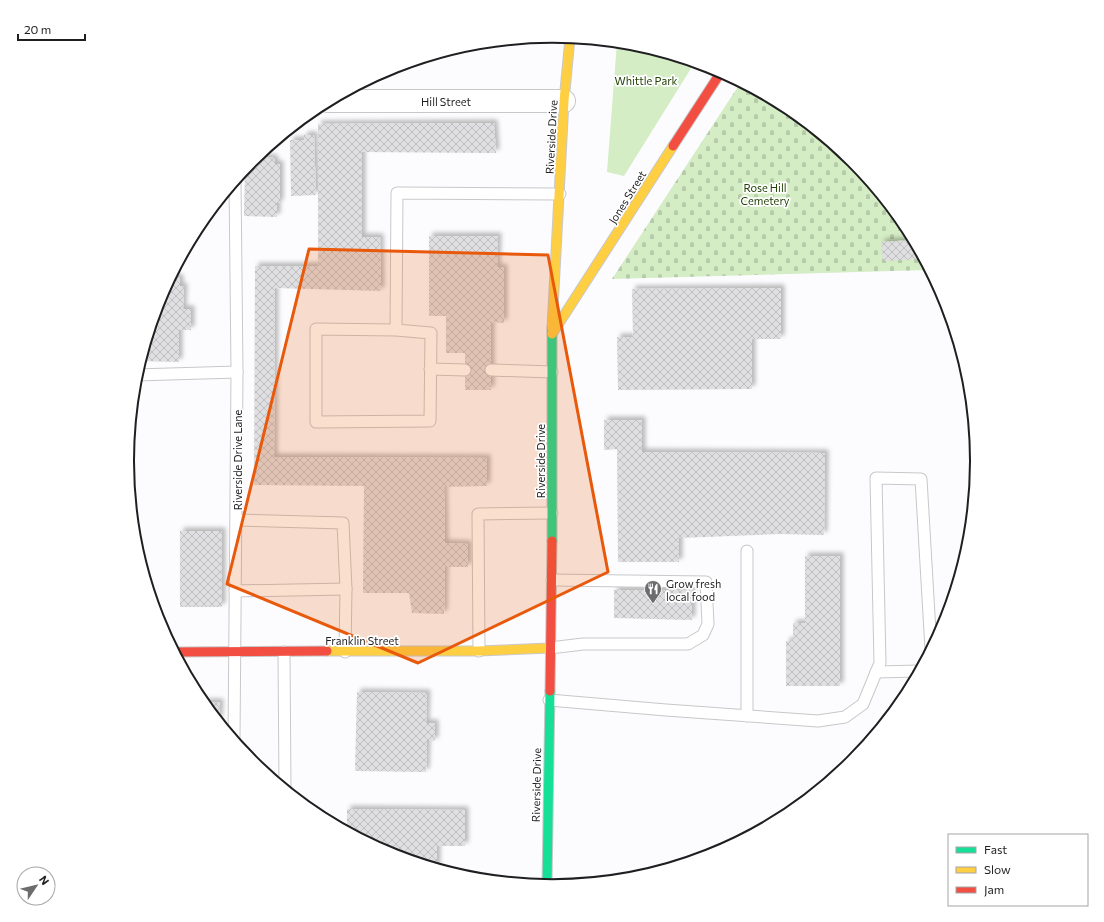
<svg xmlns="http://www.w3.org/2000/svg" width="1104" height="922" font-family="Commissioner,sans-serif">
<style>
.green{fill:#d4edc5}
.cemetery{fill:url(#cemetery-stones)}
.building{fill:url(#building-cross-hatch);filter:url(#shadow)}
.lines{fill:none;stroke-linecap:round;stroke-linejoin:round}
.lane-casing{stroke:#c8c8ca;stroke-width:13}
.street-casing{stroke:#c8c8ca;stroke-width:24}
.fast-casing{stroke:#c8c8ca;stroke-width:11}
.slow-casing{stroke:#c8c8ca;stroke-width:11}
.jam-casing{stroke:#c8c8ca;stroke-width:11}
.lane{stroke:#fff;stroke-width:11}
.street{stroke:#fff;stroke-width:22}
.fast{stroke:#16e098;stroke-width:9}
.slow{stroke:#ffcf43;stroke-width:9}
.jam{stroke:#f24e42;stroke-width:9}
.marked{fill:#e8590c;fill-opacity:0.2;stroke:#e8590c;stroke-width:3;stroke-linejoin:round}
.labels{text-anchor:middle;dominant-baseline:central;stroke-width:3.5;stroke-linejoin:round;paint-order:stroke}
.park-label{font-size:11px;fill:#224105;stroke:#fff}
.street-label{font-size:11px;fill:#1f1f21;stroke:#fff}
.poi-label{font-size:11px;fill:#1f1f21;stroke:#fff;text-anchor:start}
.rim{fill:none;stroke:#1f1f21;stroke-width:2}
</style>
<defs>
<pattern id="cemetery-stones" width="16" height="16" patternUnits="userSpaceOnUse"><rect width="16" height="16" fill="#d4edc5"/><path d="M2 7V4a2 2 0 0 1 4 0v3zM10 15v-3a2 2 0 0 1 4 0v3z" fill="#b6cba9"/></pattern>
<pattern id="building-cross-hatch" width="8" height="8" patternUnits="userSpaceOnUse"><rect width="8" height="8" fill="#dfdee0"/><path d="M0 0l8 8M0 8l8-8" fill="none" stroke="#bfbec0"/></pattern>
<filter id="shadow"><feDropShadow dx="3.5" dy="-3.5" stdDeviation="2" flood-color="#0004"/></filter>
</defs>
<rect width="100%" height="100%" fill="#fcfcfe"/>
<!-- green -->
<path class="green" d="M617,42L635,44L695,62L624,176L607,172Z"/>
<!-- cemetery -->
<path class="cemetery" d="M741,82L788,108L853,161L905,225L929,270L612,279Z"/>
<!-- building -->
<g class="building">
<path d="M494,123L496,153L362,152V237H380L381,291L275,288L274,457L487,458V486L444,487L445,543L468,544V567H445L444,614L412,613L409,593H363L364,486L254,485L255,266H318V124Z"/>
<path d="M304,135H314L316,195L291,196L290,140H304Z"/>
<path d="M255,157L274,158L275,164H280V203H277V217L244,216L245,169Z"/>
<path d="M429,236H498L497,267L504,268V323L491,322V390H465V353H446V316H429Z"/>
<path d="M913,240L923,259L883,261L881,242Z"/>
<path d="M171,277L180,278V286L184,287L183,309H191V330H179V362L140,361L159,298Z"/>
<path d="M781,288V339H752V389L618,390L617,337H633L632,289Z"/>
<path d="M604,420H642V452L825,453L824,535L779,534L679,538V562H618L617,449L604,450Z"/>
<rect x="180" y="531" width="42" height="76"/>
<path d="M805,556H840V686H786V641H793V623H805Z"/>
<path d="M614,590H692V620L614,618Z"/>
<path d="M357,692L427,693L426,723H435V741H427L426,772L355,771Z"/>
<path d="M202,702H220L219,722Z"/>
<path d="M347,809L465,810V846H437V868L389,854L386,852V844H372L347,831Z"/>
</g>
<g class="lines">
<defs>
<g id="lane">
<path d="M396,330L431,333L430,421L316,422V329L396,330L397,193L560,194"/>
<path d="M430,369L465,370"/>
<path d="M491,370L552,372"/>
<path d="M136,375L237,372"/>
<path d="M237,520L343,523L346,589L345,652"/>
<path d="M235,591L346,589"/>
<path d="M550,648L583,644H688L703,635L708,624L706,582L552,580"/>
<path d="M479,651L478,514L552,513"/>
<path d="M284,652L285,789"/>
<path d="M876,672L919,671"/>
<path d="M549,700L666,710L818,721L845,717L863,704L880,663L876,478L921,479L931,649"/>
<path d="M747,716V551"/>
<path d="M234,740L237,372L235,181"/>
</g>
<path id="street" d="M328,101H564"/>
<g id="fast">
<path d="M552,541V328"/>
<path d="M547,886L550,691"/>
</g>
<g id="slow">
<path d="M552,328L564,101L570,38"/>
<path d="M552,334L673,146"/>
<path d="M327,651H479L550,648"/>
</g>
<g id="jam">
<path d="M673,146L721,72"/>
<path d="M175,652L327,651"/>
<path d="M550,691L552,541"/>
</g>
</defs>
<!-- lane casing -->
<use href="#lane" class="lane-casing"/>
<!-- street casing -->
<use href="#street" class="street-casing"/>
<!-- fast casing -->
<use href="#fast" class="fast-casing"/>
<!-- slow casing -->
<use href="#slow" class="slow-casing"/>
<!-- jam casing -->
<use href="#jam" class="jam-casing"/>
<!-- lane -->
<use href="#lane" class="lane"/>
<!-- street -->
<use href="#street" class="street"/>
<!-- fast -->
<use href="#fast" class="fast"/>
<!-- slow -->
<use href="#slow" class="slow"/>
<!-- jam -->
<use href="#jam" class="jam"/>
</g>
<!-- marked area -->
<path class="marked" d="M309,249L548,255L608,572L418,663L227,584Z"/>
<!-- icons -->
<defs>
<symbol id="restaurant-pin" viewBox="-11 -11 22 30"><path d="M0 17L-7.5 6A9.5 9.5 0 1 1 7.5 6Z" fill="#6c6c6e" stroke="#fff"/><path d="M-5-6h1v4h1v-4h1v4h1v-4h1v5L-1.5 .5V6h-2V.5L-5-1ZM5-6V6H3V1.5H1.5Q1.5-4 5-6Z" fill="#fff"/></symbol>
</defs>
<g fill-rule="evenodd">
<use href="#restaurant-pin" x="643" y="579" width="20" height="27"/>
</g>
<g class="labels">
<!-- park labels -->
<g class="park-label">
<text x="646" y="80">Whittle Park</text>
<text x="765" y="187">Rose Hill<tspan x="765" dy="13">Cemetery</tspan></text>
</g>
<!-- street labels -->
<g class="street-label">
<text x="446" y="101">Hill Street</text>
<text transform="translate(551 137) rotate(-87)">Riverside Drive</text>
<text transform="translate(627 197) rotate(-58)">Jones Street</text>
<text transform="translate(237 460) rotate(-90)">Riverside Drive Lane</text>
<text transform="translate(540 461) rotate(-90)">Riverside Drive</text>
<text x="362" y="640">Franklin Street</text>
<text transform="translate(536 785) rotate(-89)">Riverside Drive</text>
</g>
<!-- poi labels -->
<g class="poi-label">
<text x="666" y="583">Grow fresh<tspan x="666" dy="13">local food</tspan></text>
</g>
</g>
<!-- crop -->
<path d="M0 0H1104V922H0ZM134 461a418 418 0 1 1 836 0a418 418 0 1 1-836 0Z" fill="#fff" fill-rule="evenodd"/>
<path class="rim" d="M134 461a418 418 0 1 1 836 0a418 418 0 1 1-836 0Z"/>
<!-- legend -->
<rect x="948" y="834" width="140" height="72" fill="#ffffff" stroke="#a5a5a6"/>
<rect x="956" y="847" width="20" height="6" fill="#16e098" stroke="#a5a5a6"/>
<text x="984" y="854" font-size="12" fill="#1f1f21">Fast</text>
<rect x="956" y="867" width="20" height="6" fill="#ffcf43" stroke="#a5a5a6"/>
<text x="984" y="874" font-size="12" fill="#1f1f21">Slow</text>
<rect x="956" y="887" width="20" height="6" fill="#f24e42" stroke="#a5a5a6"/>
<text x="984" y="894" font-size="12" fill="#1f1f21">Jam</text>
<!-- north arrow -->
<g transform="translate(36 886) rotate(55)"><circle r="19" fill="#ffffff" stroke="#a5a5a6"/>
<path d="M0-3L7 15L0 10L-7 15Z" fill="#6c6c6e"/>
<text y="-6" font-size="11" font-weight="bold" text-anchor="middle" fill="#1f1f21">N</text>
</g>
<!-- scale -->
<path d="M18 34v6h67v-6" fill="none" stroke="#1f1f21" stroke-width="2"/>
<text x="24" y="34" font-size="12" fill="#1f1f21" stroke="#ffffff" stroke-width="3" paint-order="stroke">20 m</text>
</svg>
